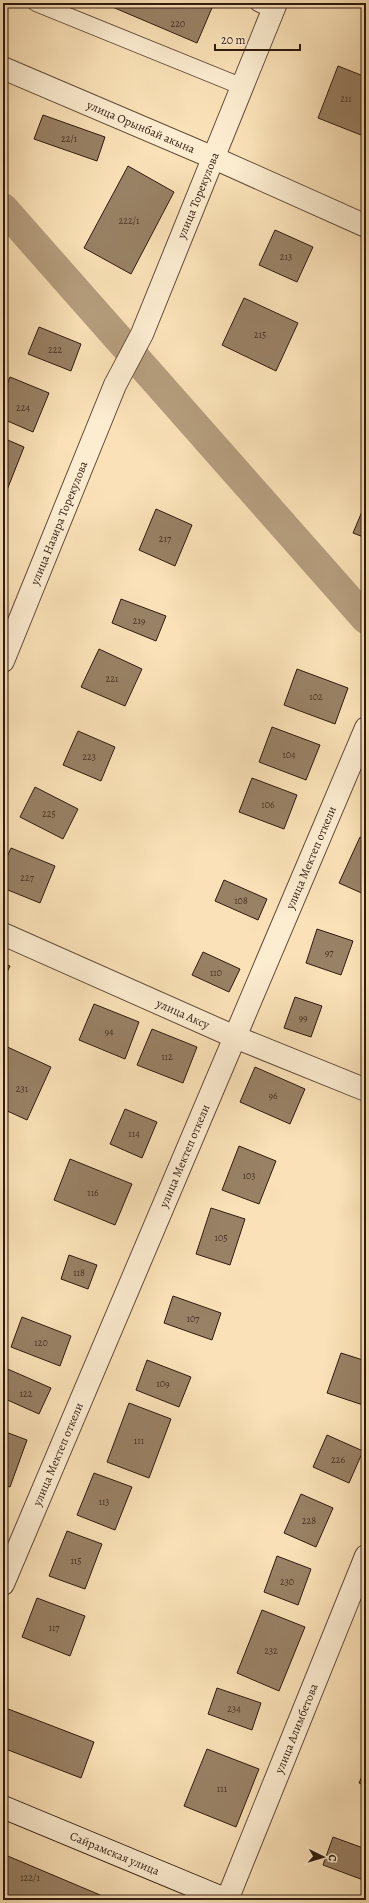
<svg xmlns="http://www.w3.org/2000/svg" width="369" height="1903" font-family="Alegreya,serif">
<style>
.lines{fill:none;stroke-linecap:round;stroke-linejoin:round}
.canal{stroke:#b59d7d;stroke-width:30}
.building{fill:#998165;stroke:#301a0d}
.lane-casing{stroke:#624c38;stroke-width:18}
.street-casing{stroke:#624c38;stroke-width:24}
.secondary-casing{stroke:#301a0d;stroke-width:24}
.lane{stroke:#fcecd0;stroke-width:16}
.street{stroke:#fcecd0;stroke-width:22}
.secondary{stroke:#fcecd0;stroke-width:22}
.labels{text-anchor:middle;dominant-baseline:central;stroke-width:3;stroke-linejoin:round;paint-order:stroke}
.number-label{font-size:10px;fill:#4a3423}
.street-label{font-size:12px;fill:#301a0d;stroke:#fcecd0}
</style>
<rect width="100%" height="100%" fill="#fae1b7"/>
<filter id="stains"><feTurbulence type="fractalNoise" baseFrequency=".005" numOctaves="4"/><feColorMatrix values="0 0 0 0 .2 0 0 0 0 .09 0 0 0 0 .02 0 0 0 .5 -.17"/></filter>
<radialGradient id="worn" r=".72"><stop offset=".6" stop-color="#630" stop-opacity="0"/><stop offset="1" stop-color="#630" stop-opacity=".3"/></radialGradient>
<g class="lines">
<!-- canal -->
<path class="canal" d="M3,208L366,619"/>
</g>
<!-- building -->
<g class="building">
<path d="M103,3H214L197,43Z"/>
<path d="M338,66L366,77V137L318,118Z"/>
<path d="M43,115L105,137L97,161L34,139Z"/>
<path d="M128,166L174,192L131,274L84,248Z"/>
<path d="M275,230L313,247L297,282L259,265Z"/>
<path d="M244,298L298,323L276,371L222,345Z"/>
<path d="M39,327L81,344L71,371L28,354Z"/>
<path d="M10,377L49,393L33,432L3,419V394Z"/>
<path d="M3,438L24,447L7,490L3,489Z"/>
<path d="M366,502V538L353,533Z"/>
<path d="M156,509L192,525L175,566L139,550Z"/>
<path d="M121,599L166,616L156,641L112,623Z"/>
<path d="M99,649L142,669L125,706L81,687Z"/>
<path d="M297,669L348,688L335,724L284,705Z"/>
<path d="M272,727L320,745L306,780L259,762Z"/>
<path d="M78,731L115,747L101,781L63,765Z"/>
<path d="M252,778L297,795L284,829L239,812Z"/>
<path d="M35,787L78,809L63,839L20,817Z"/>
<path d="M360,837L366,840V895L339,883Z"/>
<path d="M11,848L55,866L40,903L3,888V866Z"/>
<path d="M224,880L267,899L258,920L215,901Z"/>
<path d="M317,929L353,941L341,975L306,963Z"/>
<path d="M203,952L240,969L229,992L192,975Z"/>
<path d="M3,963L10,966L3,981Z"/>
<path d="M295,997L322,1006L311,1037L284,1028Z"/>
<path d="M94,1004L139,1022L125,1059L79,1040Z"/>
<path d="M152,1029L197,1047L183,1083L137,1065Z"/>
<path d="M3,1045L51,1067L27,1120L3,1109Z"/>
<path d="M255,1067L305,1089L290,1124L240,1102Z"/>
<path d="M125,1109L157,1122L142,1158L110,1144Z"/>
<path d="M239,1146L276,1161L259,1204L222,1190Z"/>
<path d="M70,1159L132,1184L115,1225L54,1200Z"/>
<path d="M211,1208L245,1219L230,1265L196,1254Z"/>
<path d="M69,1255L97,1265L88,1289L61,1279Z"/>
<path d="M173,1296L221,1313L212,1340L164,1323Z"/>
<path d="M22,1317L71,1336L60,1366L11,1347Z"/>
<path d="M341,1353L366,1361V1406L327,1393Z"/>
<path d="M147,1360L191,1377L179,1407L136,1390Z"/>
<path d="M3,1367L51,1388L39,1414L3,1398Z"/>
<path d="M129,1403L171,1419L149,1478L107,1462Z"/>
<path d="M3,1431L27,1440L10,1487L3,1485Z"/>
<path d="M327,1435L363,1451L349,1483L313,1467Z"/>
<path d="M94,1473L132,1487L115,1530L77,1515Z"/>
<path d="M301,1494L333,1508L316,1547L284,1533Z"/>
<path d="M67,1531L102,1544L85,1589L49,1576Z"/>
<path d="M277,1556L311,1569L298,1605L264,1592Z"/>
<path d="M37,1598L85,1616L70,1656L22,1637Z"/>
<path d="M262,1610L305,1627L279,1691L237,1673Z"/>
<path d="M217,1688L261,1703L252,1730L208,1714Z"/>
<path d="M3,1707L94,1742L81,1778L3,1748Z"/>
<path d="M207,1749L259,1769L236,1827L184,1806Z"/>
<path d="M366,1767V1786L359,1783Z"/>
<path d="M333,1837L366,1849V1881L323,1865Z"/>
<path d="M3,1854L112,1900H3Z"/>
</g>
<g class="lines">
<defs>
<g id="lane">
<path d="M36,3L243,87"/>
<path d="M258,3L273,10"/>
</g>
<g id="street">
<path id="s1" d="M3,68L214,158L366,226"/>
<path id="s2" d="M3,661L115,385L142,334L276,3"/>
<path id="s3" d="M3,934L235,1037L366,1090"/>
<path id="s4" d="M3,1584L366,728"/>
<path id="s5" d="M227,1900L366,1556"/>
</g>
<g id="secondary">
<path id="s6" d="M3,1807L227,1900"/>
</g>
</defs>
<!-- lane casing -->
<use href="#lane" class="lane-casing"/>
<!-- street casing -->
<use href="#street" class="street-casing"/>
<!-- secondary casing -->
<use href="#secondary" class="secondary-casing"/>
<!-- lane -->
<use href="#lane" class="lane"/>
<!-- street -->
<use href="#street" class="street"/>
<!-- secondary -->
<use href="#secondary" class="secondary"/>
</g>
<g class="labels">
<!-- number labels -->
<g class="number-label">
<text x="178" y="23">220</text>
<text x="346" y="98">211</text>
<text x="69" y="138">22/1</text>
<text x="129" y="220">222/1</text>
<text x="286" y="256">213</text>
<text x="260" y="334">215</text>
<text x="55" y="349">222</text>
<text x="23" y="407">224</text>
<text x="165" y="538">217</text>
<text x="139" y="620">219</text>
<text x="112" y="678">221</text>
<text x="316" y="696">102</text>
<text x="289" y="754">104</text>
<text x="89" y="756">223</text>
<text x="268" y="804">106</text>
<text x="49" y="813">225</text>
<text x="27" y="877">227</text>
<text x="241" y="900">108</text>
<text x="329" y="952">97</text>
<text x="216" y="972">110</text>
<text x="303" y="1017">99</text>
<text x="109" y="1031">94</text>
<text x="167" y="1056">112</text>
<text x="22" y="1088">231</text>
<text x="273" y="1095">96</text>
<text x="134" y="1133">114</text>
<text x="249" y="1175">103</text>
<text x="93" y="1192">116</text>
<text x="221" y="1237">105</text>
<text x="79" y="1272">118</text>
<text x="193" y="1318">107</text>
<text x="41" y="1342">120</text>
<text x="163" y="1383">109</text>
<text x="26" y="1393">122</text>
<text x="139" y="1440">111</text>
<text x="338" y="1459">226</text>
<text x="104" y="1501">113</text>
<text x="309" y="1520">228</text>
<text x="76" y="1560">115</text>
<text x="287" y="1581">230</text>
<text x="54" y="1627">117</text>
<text x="271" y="1650">232</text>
<text x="234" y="1708">234</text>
<text x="222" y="1788">111</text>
<text x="30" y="1877">122/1</text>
</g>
<!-- street labels -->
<g class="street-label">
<text stroke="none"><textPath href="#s1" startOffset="150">улица Орынбай акына</textPath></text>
<text stroke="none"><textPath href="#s2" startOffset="505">улица Торекулова</textPath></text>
<text stroke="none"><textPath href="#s2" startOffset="149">улица Назира Торекулова</textPath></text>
<text stroke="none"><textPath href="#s4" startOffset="789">улица Мектеп откели</textPath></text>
<text stroke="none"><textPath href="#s3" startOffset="197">улица Аксу</textPath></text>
<text stroke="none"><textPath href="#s4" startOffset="465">улица Мектеп откели</textPath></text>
<text stroke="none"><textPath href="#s4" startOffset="141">улица Мектеп откели</textPath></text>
<text stroke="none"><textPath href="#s5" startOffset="185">улица Алимбетова</textPath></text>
<text stroke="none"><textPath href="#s6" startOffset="121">Сайрамская улица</textPath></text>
</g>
</g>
<!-- margin -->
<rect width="369" height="1903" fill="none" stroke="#fae1b7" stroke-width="16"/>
<rect x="4" y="4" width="361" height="1895" fill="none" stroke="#301a0d" stroke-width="2"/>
<rect x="8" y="8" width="353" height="1887" fill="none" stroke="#301a0d"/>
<!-- north arrow -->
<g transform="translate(323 1857) rotate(95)" stroke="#fcecd0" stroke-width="3" paint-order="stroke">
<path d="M0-3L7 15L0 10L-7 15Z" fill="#301a0d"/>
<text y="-6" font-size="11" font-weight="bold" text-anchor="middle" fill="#301a0d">С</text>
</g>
<!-- scale -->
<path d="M215 44v6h85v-6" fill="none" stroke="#301a0d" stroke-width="2"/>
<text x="221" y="44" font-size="12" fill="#301a0d" stroke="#fcecd0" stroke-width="3" paint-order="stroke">20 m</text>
<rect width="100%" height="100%" filter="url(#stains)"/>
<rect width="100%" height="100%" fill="url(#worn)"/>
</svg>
